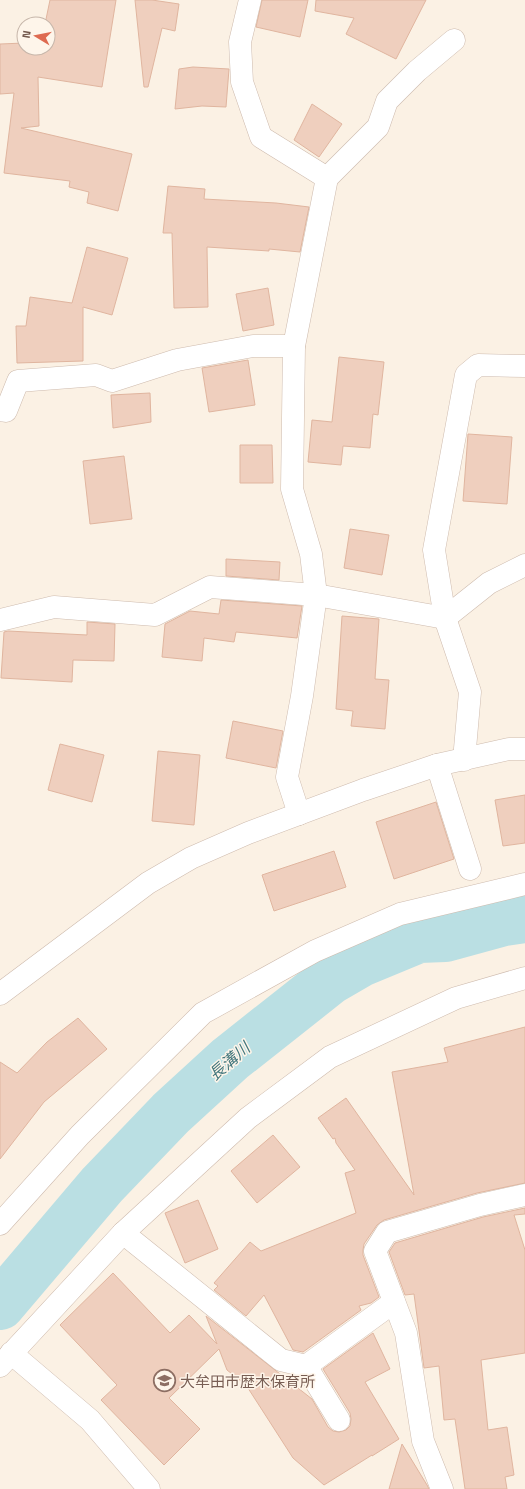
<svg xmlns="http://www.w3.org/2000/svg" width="525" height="1489" font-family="'Titillium Web','Noto Sans JP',sans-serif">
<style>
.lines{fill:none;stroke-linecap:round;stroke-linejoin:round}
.river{stroke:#badfe3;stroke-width:50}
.building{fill:#efcfbe;stroke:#e0b59f}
.minor-casing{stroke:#cebbae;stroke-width:23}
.minor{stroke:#fff;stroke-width:22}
.labels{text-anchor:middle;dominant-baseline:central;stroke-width:3;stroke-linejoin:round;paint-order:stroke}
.education-label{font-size:15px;fill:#785e54;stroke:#fef5ea;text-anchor:start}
.water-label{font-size:16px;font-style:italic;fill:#43777d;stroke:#fef5ea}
</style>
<rect width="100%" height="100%" fill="#fbf1e4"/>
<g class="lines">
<!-- river -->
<path class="river" d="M0,1305L102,1185L171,1113L230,1059L330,980L361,962L419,938L445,937L504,921L525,918"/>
</g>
<!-- building -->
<g class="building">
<path d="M50,0H116L102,87L38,77L39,126L21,128L132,154L118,211L87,203L89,192L69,187L70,181L4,173L14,93L0,94V44L24,43V48H48V24H45Z"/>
<path d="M135,0H152L179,4L175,31L162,28L148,87H144Z"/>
<path d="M262,0H308L300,37L256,27Z"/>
<path d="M316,0H426L396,59L346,34L354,18L315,11Z"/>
<path d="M193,67L229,69L226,107L202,106L175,109L179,69Z"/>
<path d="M312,104L342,124L319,157L294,140Z"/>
<path d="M168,186L205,189L204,199L276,203L309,207L300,252L269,249V251L207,247L208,307L174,308L172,233H163Z"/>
<path d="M87,247L128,258L112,315L83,307V361L17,363L16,326H26L30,297L72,303Z"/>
<path d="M268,288L274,325L243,331L236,294Z"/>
<path d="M339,357L384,362L378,415L373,414L370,448L343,446L341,465L308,462L312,420L332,422Z"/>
<path d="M248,360L255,405L209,412L202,368Z"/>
<path d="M150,393L151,422L113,428L111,395Z"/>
<path d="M468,434L512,437L507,504L463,501Z"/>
<path d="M240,445H272L273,483H240Z"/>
<path d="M124,456L132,519L90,524L83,461Z"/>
<path d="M350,529L389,535L382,575L344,568Z"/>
<path d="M226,559L280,562L279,580L226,576Z"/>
<path d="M221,600L302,606L297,638L236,632L234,642L204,638L202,661L162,657L165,624L190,611L219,614Z"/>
<path d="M342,616L379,619L375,679L389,680L385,729L351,726L353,711L336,709Z"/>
<path d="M87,622L115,624L114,661L73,660L72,682L1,678L4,632L8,631L87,635Z"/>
<path d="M233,721L283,731L276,768L226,758Z"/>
<path d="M60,744L104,755L92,802L48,790Z"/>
<path d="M158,751L200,755L194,825L152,821Z"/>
<path d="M525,795V843L503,846L495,800Z"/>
<path d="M436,802L454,859L394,879L376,822Z"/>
<path d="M334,851L346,887L274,911L262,875Z"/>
<path d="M78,1018L107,1049L44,1102L0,1159V1062L17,1073L47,1042Z"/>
<path d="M525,1027V1183L477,1193L384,1220L377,1225L364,1244L363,1250V1255L379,1297L371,1303L359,1306L361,1310L303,1352L293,1350L264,1295L246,1316L214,1290L218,1286L214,1283L250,1242L261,1251L356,1213L345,1173L355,1170L336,1143L335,1138L333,1139L318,1118L346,1098L414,1195L392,1072L448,1062L444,1048Z"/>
<path d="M273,1135L300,1167L257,1203L231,1171Z"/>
<path d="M198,1200L218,1249L185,1263L165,1213Z"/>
<path d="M525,1208V1214L514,1215L525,1250V1353L481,1360L488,1430L507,1427L514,1475L505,1477L507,1489H465L455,1419L444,1420L439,1366L424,1368L414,1294L405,1295L389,1252L395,1243L483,1217Z"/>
<path d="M113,1273L170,1333L189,1315L217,1344L206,1316L312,1399L328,1427L333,1431L339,1432L346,1430L350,1426L351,1419L350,1413L323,1369L373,1333L390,1369L365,1382L399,1439L372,1456V1455L324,1485L293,1458L246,1385L227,1370L219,1349L169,1398L200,1429L164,1465L101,1400L117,1385L60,1325Z"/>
<path d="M402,1444L427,1485L429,1489H389Z"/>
</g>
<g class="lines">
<defs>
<g id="minor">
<path d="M250,0L240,42L242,82L261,137L327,178"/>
<path d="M0,410L6,411L18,381L96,375L112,381L177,360L253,346H294"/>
<path d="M0,620L54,607L155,615L210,587L316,595L445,618L489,583L525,565"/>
<path d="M464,760L470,692L445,618L434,550L466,375L478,365L525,366"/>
<path d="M437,765L470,869"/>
<path d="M299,814L287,777L302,696L316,595L311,554L292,489L294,346L327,178L378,127L387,101L417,71L454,40"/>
<path d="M0,994L148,883L191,858L248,833L363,790L437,765L509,749H525"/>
<path d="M0,1224L80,1135L203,1013L315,951L400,914L525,884"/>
<path d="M123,1233L281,1360L306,1366L394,1302"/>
<path d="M11,1353L90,1420L149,1489"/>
<path d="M0,1366L123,1233L248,1118L330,1057L456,998L525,978"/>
<path d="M306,1366L339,1420"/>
<path d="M442,1489L423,1441L406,1333L375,1251L387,1232L480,1205L525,1195"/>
</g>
</defs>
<!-- minor casing -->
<use href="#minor" class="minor-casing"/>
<!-- minor -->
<use href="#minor" class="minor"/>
</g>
<!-- icons -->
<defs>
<symbol id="school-ring" viewBox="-11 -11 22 22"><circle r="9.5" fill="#fef5ea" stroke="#8d6e63" stroke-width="1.5"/><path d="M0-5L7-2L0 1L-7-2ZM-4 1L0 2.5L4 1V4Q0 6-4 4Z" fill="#8d6e63"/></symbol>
</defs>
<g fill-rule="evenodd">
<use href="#school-ring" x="152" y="1368" width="25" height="25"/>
</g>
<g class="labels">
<!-- education labels -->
<g class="education-label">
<text x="180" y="1381">大牟田市歴木保育所</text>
</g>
<!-- water labels -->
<g class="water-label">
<text transform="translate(229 1061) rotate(-41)">長溝川</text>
</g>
</g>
<!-- north arrow -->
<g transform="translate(36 36) rotate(280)"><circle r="19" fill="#fef5ea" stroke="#c6b6aa"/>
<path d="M0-3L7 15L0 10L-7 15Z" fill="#de6a50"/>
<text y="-6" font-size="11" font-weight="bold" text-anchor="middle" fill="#72574b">N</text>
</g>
</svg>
